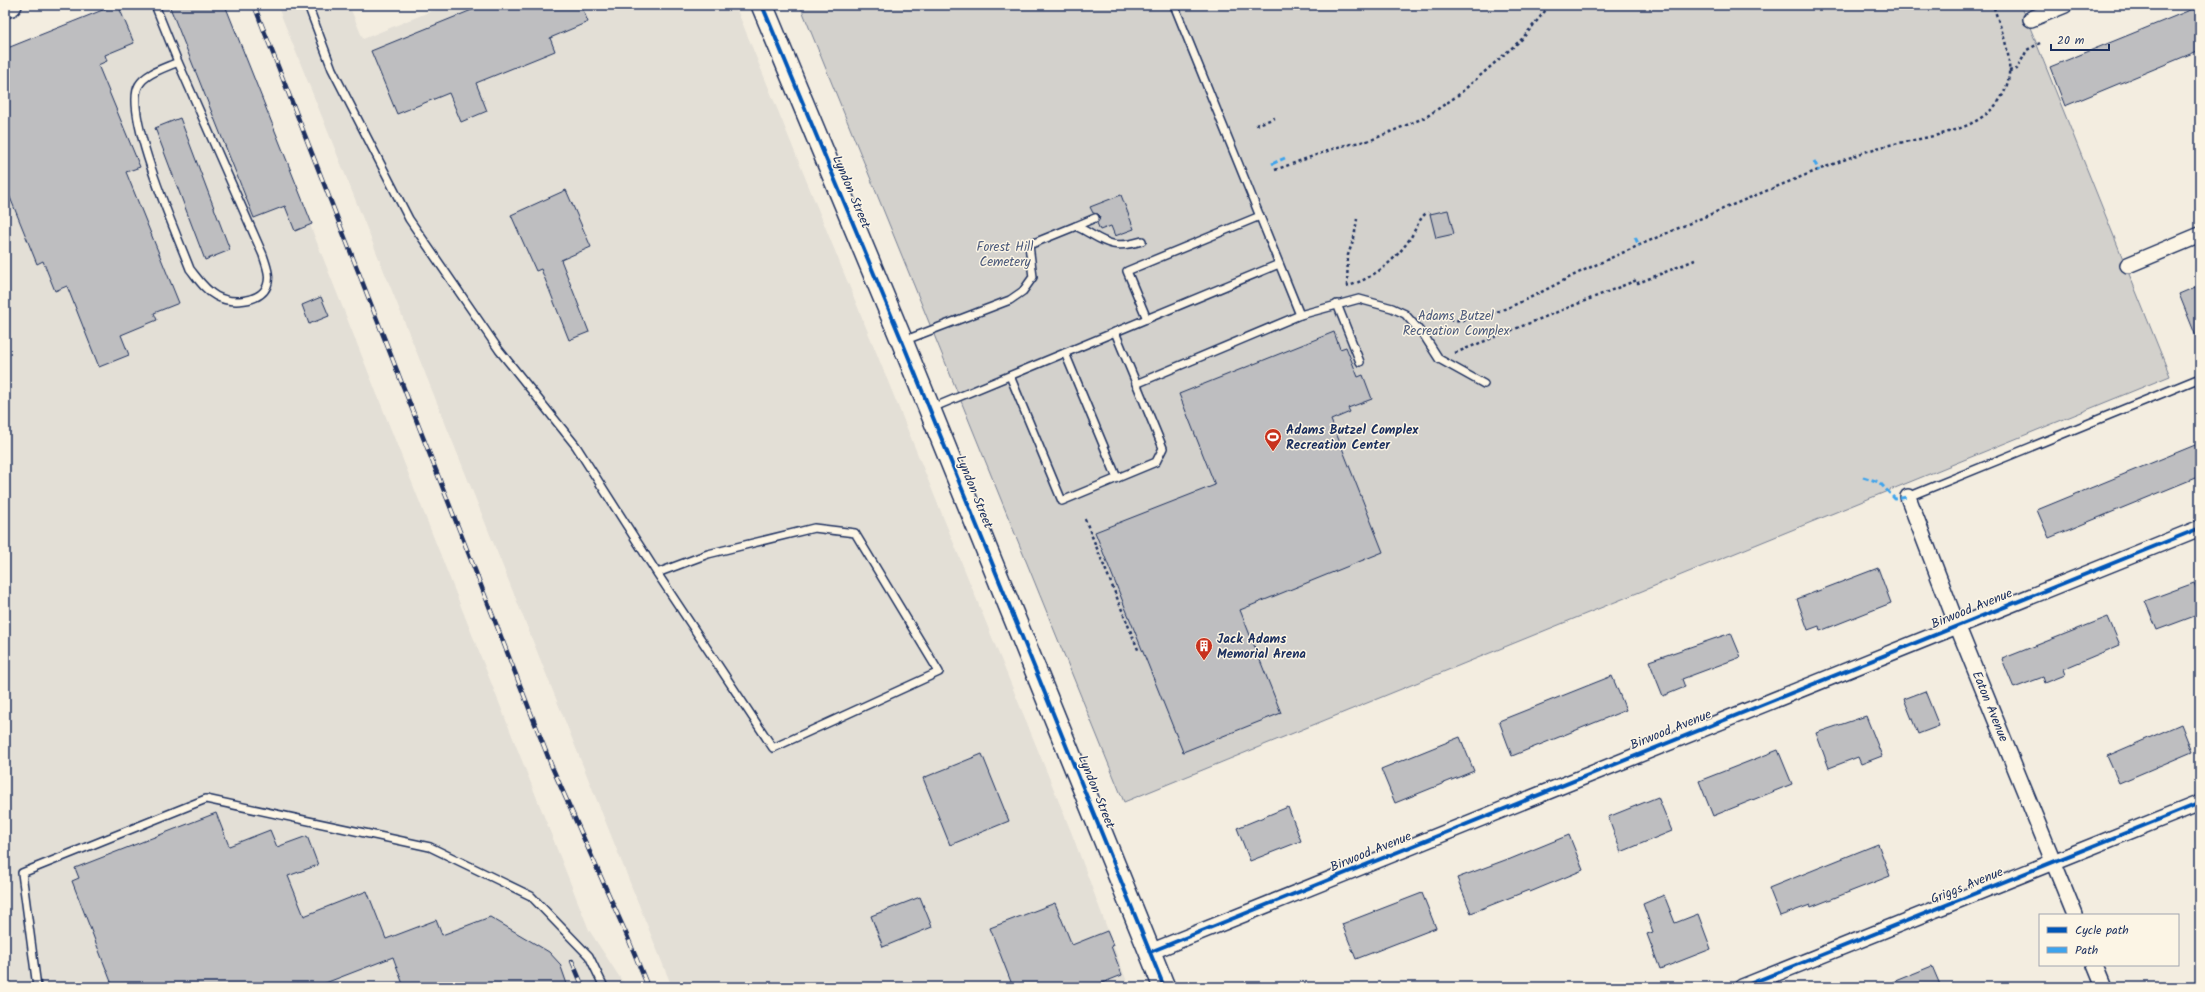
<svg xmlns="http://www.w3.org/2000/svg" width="2205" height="992" font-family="Kalam,sans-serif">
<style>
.built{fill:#e3dfd6}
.green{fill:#d3d1cc;stroke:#778095}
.building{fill:#bebec0;stroke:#1b2f5e}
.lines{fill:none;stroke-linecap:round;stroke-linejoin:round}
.lane-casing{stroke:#1b2f5e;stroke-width:10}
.street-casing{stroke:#1b2f5e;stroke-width:18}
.secondary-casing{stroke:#1b2f5e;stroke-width:24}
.path{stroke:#1b2f5e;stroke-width:2.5;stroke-dasharray:3 3;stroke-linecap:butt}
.lane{stroke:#fcf5e5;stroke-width:7}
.street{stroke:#fcf5e5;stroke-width:15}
.secondary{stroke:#fcf5e5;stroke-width:21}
.rail-casing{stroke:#1b2f5e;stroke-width:4.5}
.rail{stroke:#fcf5e5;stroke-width:3;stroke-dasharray:9;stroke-linecap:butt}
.quiet{stroke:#3da3ed;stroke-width:3;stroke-dasharray:6 3;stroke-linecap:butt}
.cycleway-casing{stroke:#fcf5e5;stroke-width:6}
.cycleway{stroke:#0057b8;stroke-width:4}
.labels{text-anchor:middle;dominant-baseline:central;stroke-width:3;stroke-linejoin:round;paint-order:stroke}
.street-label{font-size:13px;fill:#1b2f5e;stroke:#fcf5e5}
.park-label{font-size:13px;fill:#49587a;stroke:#fcf5e5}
.poi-label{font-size:13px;font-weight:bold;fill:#1b2f5e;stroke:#fcf5e5;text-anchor:start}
</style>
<rect width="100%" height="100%" fill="#f3ede0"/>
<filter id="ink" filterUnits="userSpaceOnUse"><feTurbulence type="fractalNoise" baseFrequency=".025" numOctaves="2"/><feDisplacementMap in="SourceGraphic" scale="8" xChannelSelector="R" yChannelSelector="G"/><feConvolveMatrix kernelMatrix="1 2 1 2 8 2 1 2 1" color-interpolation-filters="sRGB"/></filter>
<g filter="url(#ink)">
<!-- built -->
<g class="built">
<path d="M120,5H223L589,930L626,987H5V51Z"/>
<path d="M277,5H349L363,39L446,5H735L1072,834L1129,987H711L708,982L693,987H672Z"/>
</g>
<!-- green -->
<path class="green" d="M800,5H2021L2170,376L1124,802Z"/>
<!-- building -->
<g class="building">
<path d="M115,5H118L134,43L105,55L107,61L98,65L140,167L126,172L179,303L154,313L157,320L121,335L129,355L99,367L67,286L55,291L43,261L37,264L5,185V49Z"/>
<path d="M169,5H225L312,224L295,231L285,206L254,218Z"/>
<path d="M484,5H581L588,22L550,38L555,51L476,83L487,111L461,122L449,93L397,114L371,51Z"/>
<path d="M2200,6V50L2065,106L2050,67Z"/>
<path d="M180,118L230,250L205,260L155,128Z"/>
<path d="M566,190L591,247L561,260L589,332L569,340L541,269L536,271L511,215Z"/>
<path d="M1121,195L1134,229L1115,236L1111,226L1100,230L1097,223L1100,216L1098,214L1093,213L1090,207Z"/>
<path d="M1448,210L1454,234L1436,238L1430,214Z"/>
<path d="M2200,285V344H2199L2179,294Z"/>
<path d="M321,297L329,316L309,324L302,305Z"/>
<path d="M1334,332L1340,349L1346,347L1358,377L1363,375L1372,399L1348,408L1350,412L1331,420L1383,552L1240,610L1281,713L1183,752L1095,532L1215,485L1179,394Z"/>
<path d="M2200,443V476L2049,538L2037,510Z"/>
<path d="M1878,568L1891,603L1820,631L1819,626L1808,630L1797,599Z"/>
<path d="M2194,583L2200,597V614L2157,630L2145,601Z"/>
<path d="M2108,617L2120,645L2063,669L2065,675L2045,683L2043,677L2014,688L2002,659Z"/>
<path d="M1731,633L1741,657L1682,679L1685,687L1663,696L1649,661Z"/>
<path d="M1612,676L1626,710L1512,756L1499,721Z"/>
<path d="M1925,691L1939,726L1918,734L1904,699Z"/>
<path d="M1866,716L1882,756L1861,764L1858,757L1829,768L1816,733Z"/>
<path d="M2181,724L2192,752L2119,783L2107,756Z"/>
<path d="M1460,737L1474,771L1395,803L1381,769Z"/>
<path d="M1778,750L1792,784L1713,816L1699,781Z"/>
<path d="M982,754L1009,821L950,845L923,778Z"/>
<path d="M1658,797L1672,831L1621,852L1608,817Z"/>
<path d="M1288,807L1301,841L1250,861L1237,828Z"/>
<path d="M216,813L229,846L270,830L277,847L307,836L318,865L288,876L304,916L367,891L386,939L436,920L442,935L490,917L549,952L560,964L568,987H404L393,957L315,987H113L72,881L79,878L75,868Z"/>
<path d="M1569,835L1583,870L1530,892L1529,890L1471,913L1457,878L1508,859V860Z"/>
<path d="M1878,844L1890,876L1811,907L1810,905L1780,916L1769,888Z"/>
<path d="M1422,893L1436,928L1356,959L1342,924Z"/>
<path d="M1664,895L1675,923L1698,914L1711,949L1660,969L1647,934L1653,932L1643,904Z"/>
<path d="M920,897L932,927L883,947L871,916Z"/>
<path d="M1055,903L1072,945L1107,931L1113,945L1111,946L1122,975L1092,987H1013L990,928Z"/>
<path d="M1932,966L1941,987H1883V986Z"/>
</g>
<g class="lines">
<defs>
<g id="lane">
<path d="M155,5L178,62L263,255C266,265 271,276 267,286C260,303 230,304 216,296C205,290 198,279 190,269C178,237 122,112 139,85C146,73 165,68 178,62"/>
<path d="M308,5L332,69L409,219L499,350L576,446L657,573L773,748L939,672L855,533L814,528L708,554L657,573"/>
<path d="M1174,5L1300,315"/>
<path d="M1076,226L1095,218"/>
<path d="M1337,304L1360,362"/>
<path d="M1147,319L1127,271L1260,216"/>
<path d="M903,341L1010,300L1023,291L1033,277L1029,245L1076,226C1104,240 1109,251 1142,241"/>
<path d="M1065,353L1117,478"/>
<path d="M1010,376L1062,501L1156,462L1163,448L1115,332"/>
<path d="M1136,384L1300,315L1359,299L1392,308L1405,314L1425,337L1439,359L1484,384"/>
<path d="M932,408L1279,264"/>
<path d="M1908,497L2200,378"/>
<path d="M37,987L22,873L206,799L430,847L531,896L589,956L604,987"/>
</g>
<g id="street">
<path d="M2031,19L2065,5"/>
<path d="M2128,265L2200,235"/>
<path id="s1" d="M1908,497L1957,625L2075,915"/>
<path d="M1150,952L2200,528"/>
<path d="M2095,965L2104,987"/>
<path d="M1742,987L2200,803"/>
</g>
<g id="secondary">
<path d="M762,5L902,341L1164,987"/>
<path d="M5,7L11,5"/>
</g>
</defs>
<!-- lane casing -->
<use href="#lane" class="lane-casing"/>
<!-- street casing -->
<use href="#street" class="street-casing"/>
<!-- secondary casing -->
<use href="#secondary" class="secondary-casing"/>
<!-- path -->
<g class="path">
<path d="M2009,71L2017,69L2027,50L2040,43"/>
<path d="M1256,125L1275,118"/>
<path d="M1275,170L1341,146L1371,140L1426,117L1457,96L1522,39L1550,5"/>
<path d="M1347,286L1348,255L1354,238L1357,219"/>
<path d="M1346,287C1373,278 1393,263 1409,240C1415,232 1419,217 1428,212"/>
<path d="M1421,313C1436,313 1447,322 1464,320C1509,314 1551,285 1591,267C1672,230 1754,195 1836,163C1851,157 1866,151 1881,147C1919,137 1980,135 2002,96C2019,68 2002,33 1993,5"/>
<path d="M1455,353L1637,280L1638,283L1695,260"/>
<path d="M1085,519L1139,652"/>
</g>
<!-- lane -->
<use href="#lane" class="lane"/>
<!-- street -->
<use href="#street" class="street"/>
<!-- secondary -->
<use href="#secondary" class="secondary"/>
<defs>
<g id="rail">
<path d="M254,5L552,767L628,938L648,987"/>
<path d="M572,961L583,987"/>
</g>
</defs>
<!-- rail casing -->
<use href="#rail" class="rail-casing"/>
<!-- rail -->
<use href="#rail" class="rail"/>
<!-- quiet -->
<g class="quiet">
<path d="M1814,161L1819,171"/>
<path d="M1272,164L1285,158"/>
<path d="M1635,237L1639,246"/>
<path d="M1863,477L1879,482L1895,499L1908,497"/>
</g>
<defs>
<g id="cycleway">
<path d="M762,5L902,341L1164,987"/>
<path d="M1150,952L2200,528"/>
<path d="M1742,987L2200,803"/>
</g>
</defs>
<!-- cycleway casing -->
<use href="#cycleway" class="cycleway-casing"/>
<!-- cycleway -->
<use href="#cycleway" class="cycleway"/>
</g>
</g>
<!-- icons -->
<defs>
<symbol id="stadium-pin" viewBox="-11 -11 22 30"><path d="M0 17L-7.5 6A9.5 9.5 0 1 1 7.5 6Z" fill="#c8321e" stroke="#fcf5e5"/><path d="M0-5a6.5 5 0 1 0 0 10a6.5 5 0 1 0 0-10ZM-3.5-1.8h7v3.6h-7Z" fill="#fff"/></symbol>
<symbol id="building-pin" viewBox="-11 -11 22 30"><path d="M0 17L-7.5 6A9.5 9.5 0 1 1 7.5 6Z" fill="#c8321e" stroke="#fcf5e5"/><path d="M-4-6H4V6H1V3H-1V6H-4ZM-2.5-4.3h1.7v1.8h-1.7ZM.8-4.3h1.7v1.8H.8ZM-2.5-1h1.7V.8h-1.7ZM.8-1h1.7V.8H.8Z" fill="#fff"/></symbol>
</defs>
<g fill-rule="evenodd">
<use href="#stadium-pin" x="1263" y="427" width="20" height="27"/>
<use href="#building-pin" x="1194" y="636" width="20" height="27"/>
</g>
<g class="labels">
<!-- street labels -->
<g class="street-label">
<text transform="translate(851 192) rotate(67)">Lyndon Street</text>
<text transform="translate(974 492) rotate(68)">Lyndon Street</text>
<text transform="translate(1972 609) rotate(-22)">Birwood Avenue</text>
<text stroke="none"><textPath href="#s1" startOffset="225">Eaton Avenue</textPath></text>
<text transform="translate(1671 730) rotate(-22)">Birwood Avenue</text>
<text transform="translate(1096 792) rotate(68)">Lyndon Street</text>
<text transform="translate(1371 852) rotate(-22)">Birwood Avenue</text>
<text transform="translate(1967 886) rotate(-22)">Griggs Avenue</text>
</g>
<!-- park labels -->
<g class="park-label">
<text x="1005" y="247">Forest Hill<tspan x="1005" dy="15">Cemetery</tspan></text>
<text x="1456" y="316">Adams Butzel<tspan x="1456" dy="15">Recreation Complex</tspan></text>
</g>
<!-- poi labels -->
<g class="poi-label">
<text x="1286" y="430">Adams Butzel Complex<tspan x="1286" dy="15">Recreation Center</tspan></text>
<text x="1217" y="639">Jack Adams<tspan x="1217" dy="15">Memorial Arena</tspan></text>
</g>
</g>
<!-- margin -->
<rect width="2205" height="992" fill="none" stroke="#fcf5e5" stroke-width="20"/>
<rect x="10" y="10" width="2185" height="972" fill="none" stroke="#1b2f5e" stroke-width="1.5" filter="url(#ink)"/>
<!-- legend -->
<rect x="2039" y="914" width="140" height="52" fill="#fcf5e5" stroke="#a2a6af"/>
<rect x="2047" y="927" width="20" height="6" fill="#0057b8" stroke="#a2a6af"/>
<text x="2075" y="934" font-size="12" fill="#1b2f5e">Cycle path</text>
<rect x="2047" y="947" width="20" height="6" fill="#3da3ed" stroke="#a2a6af"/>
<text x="2075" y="954" font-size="12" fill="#1b2f5e">Path</text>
<!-- scale -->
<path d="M2051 44v6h58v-6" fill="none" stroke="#1b2f5e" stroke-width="2"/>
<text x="2057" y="44" font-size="12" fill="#1b2f5e" stroke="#fcf5e5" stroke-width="3" paint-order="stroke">20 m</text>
</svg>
